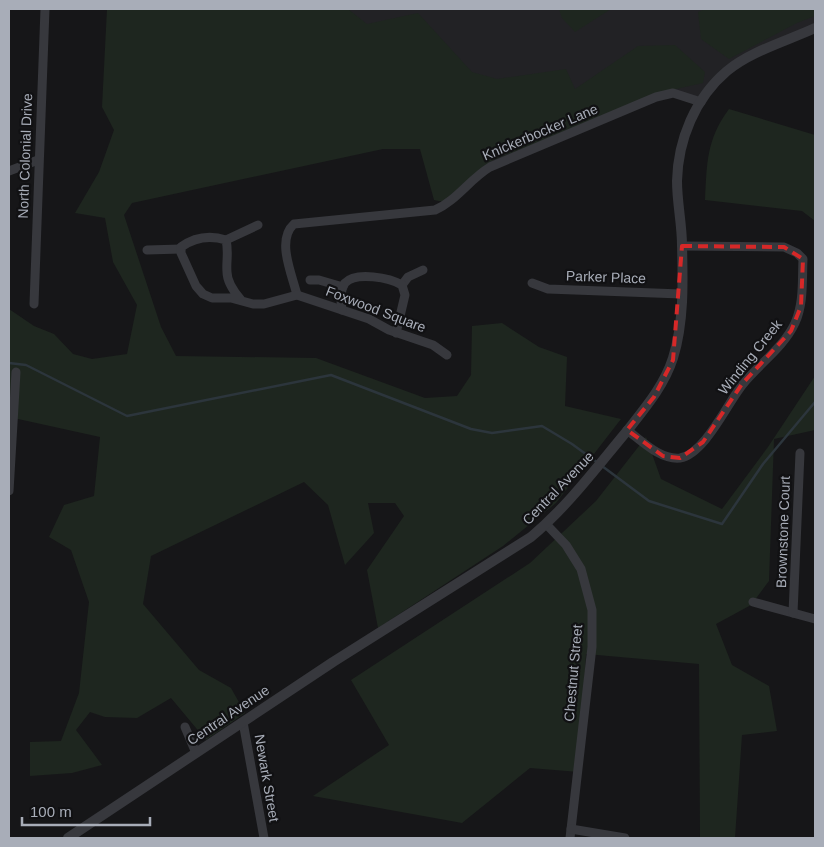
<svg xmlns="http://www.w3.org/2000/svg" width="824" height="847" font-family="Arial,sans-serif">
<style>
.built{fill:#222225}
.green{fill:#1e261f}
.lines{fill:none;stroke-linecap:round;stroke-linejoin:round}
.stream{stroke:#2c353c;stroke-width:2.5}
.minor{stroke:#37383d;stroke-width:9}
.tertiary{stroke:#37383d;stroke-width:10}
.marked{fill:none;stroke:#d62828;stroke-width:4;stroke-dasharray:10 6;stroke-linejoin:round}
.labels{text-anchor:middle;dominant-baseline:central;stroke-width:4.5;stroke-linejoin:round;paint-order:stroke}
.street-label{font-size:14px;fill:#a8adb8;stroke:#111113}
</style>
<rect width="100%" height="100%" fill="#161618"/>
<!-- built -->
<path class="built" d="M348,9H815V28L742,61L701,102L673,93L490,167Z"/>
<!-- green -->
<g class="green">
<path d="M107,9H348L367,24L418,13L472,72L497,79L566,69L575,89L638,46L675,45L705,72L703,83L676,89L491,161L444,202L434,200L420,149H383L132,203L124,215L161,327L176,356L316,358L425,398L457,396L471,375L472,326L502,323L539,347L567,357L565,406L621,419L556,503L503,546L378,628L367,570L404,516L395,503H368L374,533L345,565L328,505L304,482L151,556L143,604L199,670L231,688L245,713L206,740L171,698L137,718L105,717L90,712L76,730L102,765L72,773L30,776V742L61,741L79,693L89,602L71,550L49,537L64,505L94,496L100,437L9,417V309L34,326L54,334L73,354L92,359L127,354L137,305L113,262L105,218L75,213L99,172L114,130L102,107Z"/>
<path d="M559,9H611L575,32L562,18Z"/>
<path d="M705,9H815V16L797,23L729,59L701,39L698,12Z"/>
<path d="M729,109L815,135V221L802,211L705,200C707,164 706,140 729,109Z"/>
<path d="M815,376V430L774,439L769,581L751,605L716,624L732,665L769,686L777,731L742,735L735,838H700L699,664L586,654L579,772L530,768L462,823L313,796L389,745L351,680L530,563L596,501L646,437L661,479L722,509L768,447Z"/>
</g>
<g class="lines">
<!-- stream -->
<g class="stream">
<path d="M9,363L26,365L127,416L331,375L471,429L492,433L542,426L572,444L598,463"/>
<path d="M602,466L649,501L722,524L763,464L815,402"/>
</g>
<!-- minor -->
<g class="minor">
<path d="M9,171L38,160"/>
<path d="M226,240L258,225"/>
<path d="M147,250L181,249"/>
<path d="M310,280H319L343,287"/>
<path d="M532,283L548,289L681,294"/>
<path d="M402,285L408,277L423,270"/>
<path d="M297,295C292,274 276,240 294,224L435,210C456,201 470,179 490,167L656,97L673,93L701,102"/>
<path d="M241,300C235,293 227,282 227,272C226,261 229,252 226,240C210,235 195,237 181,247V253L196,286L203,294L212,298H231L253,304H264L297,295L369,319L389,330L433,345L447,355"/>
<path d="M34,304L45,9"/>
<path d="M342,310C341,302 339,290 345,283C356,271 390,278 402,285L405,295L396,333"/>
<path d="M627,430C642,441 660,460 680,458C705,454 728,402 743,384C759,364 784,347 795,323C804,303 802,281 803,259L797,253L784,247L682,246"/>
<path d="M9,491L16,372"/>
<path d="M546,524L566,545L581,569L592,610V647L570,838"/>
<path d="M753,602L815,619"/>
<path d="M793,613L800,453"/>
<path d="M243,722L264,838"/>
<path d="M185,727L196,753"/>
<path d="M571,829L625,838"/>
</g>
<!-- tertiary -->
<path class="tertiary" d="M68,838L333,662L531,537C568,506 596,468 627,431C645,408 664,386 673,358C684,323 683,282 682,245C682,224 677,203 677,181C678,140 695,98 727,71C751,51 787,41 815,28"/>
</g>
<!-- marked area -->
<path class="marked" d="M682,246L784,247L803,259L801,306L791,331L742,384L703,442L680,458L663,456L627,430L654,397L673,360Z"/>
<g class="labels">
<!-- street labels -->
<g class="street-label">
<text transform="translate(540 132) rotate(-23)">Knickerbocker Lane</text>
<text transform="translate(25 156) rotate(-88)">North Colonial Drive</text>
<text transform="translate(606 277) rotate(2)">Parker Place</text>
<text transform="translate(376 309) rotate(21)">Foxwood Square</text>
<text transform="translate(750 357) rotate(-51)">Winding Creek</text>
<text transform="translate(558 488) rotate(-46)">Central Avenue</text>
<text transform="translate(783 532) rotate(-88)">Brownstone Court</text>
<text transform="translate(573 673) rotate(-85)">Chestnut Street</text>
<text transform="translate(228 715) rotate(-34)">Central Avenue</text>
<text transform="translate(267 778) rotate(80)">Newark Street</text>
</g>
</g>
<!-- border -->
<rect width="824" height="847" fill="none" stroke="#a8adb8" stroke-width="20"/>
<!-- scale -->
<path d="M22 817v8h128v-8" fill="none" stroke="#a8adb8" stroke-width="2.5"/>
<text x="30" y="817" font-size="15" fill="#a8adb8" stroke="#111113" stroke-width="4" paint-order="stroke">100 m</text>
</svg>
